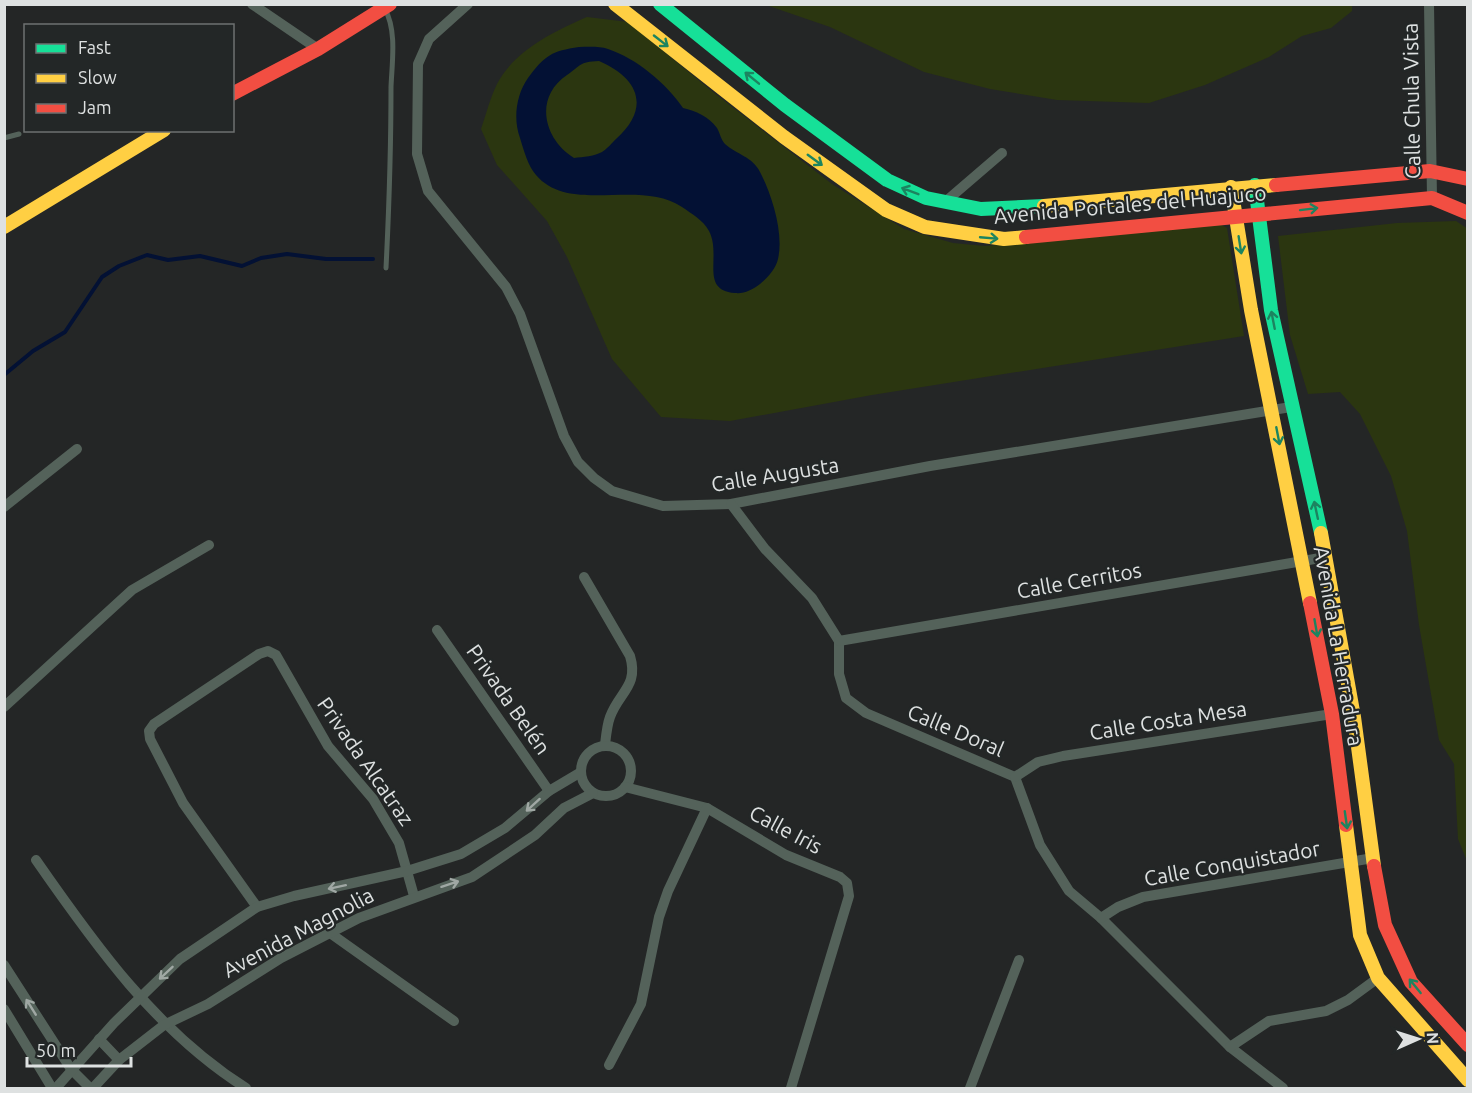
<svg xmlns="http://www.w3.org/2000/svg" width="1472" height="1093" font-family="Ubuntu,sans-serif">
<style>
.green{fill:#2b3610}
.water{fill:#031134;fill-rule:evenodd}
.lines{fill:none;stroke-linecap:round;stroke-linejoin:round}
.stream{stroke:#031134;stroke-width:4}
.lane{stroke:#54625a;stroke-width:5}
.street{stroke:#54625a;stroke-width:10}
.fast{stroke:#16e098;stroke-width:14}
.slow{stroke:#ffcf43;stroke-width:14}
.jam{stroke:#f24e42;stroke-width:14}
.oneway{stroke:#1c8460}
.oneway2{stroke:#a0a8a4}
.labels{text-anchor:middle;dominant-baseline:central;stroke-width:4.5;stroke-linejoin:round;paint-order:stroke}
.street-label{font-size:21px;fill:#dee1e1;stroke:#232727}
</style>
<rect width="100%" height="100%" fill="#242626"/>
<!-- green -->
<g class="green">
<path d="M1352,5V11L1331,28L1302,36L1269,57L1205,85L1149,103L1057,100L990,89L924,72L830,27L766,5Z"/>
<path d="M587,17L628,22L713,92L832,184L904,229L953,243L985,246L1220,224L1227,228L1244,336L872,395L730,421L661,417L612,359L567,257L547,221L497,165L481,129C486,115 490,98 497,84C515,50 553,32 587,17Z"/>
<path d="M1456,221L1468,229L1467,861L1458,839L1454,764L1439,740L1419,625L1407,531L1391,476L1360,414L1340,392L1308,394L1290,335L1278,236L1397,223Z"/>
</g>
<!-- water -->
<path class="water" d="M579,47C588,47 599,46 608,49C636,58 667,84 683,108C696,111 708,116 717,128C720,133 721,140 725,144C736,154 753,157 760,172C772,195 784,233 778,259C776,269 767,278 760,284C752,290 744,294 735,293C699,290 722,256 709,231C703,220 692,214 682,207C639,178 570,215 536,175C528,166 524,151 520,138C513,119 516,95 528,78C545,55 552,51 579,47ZM599,61C639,78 651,108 616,139C612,143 607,149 602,152C595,156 583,157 574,158C543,139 534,97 567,75C582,65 578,62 599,61Z"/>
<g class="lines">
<!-- stream -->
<path class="stream" d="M4,375L33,351L65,332L102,277L119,266L147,255L168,260L200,256L242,266L261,258L287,254L326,259H373"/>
<!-- lane -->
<g class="lane">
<path d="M385,9C397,31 392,62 391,87C391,148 389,208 386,268"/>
<path d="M4,138L19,134"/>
</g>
<!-- street -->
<g class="street">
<path d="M252,4L318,49"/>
<path d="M468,4L429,39L418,64L417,154L428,191L506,287L520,314L564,436L578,462L594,478L612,491L663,506L731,504L930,466L1291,407"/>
<path d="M1429,4L1432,198"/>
<path d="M945,202L1002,153"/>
<path d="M731,504L765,549L812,598L839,641V674L846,698L866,713L1015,777L1040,845L1069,891L1101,918L1230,1047L1283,1088"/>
<path d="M4,507L77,449"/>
<path d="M584,577L630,656C639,686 619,692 610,717C607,725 606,736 605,745"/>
<path d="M437,630L549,791"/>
<path d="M839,641L1326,557"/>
<path d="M4,707L132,590L209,545"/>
<circle cx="606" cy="771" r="25"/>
<path d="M1015,777L1038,762L1063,756L1332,714"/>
<path d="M625,787L707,808L786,855L840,877L847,883L849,896L791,1088"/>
<path d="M36,860C95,945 157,1032 246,1088"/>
<path d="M257,907L183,803L150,739L149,731L154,724L259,654L268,651L276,655L328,746L373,799L399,843L414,896"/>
<path d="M1101,918L1118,907L1143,897L1373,858"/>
<path d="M330,933L454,1021"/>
<path d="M4,965L71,1069L90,1088"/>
<path d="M4,1009L52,1088"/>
<path d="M99,1039L119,1060"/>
<path d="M1230,1047L1269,1021L1326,1011L1348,1000L1378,978"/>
<path d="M609,1065L641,1004L659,917L668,891L707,808"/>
<path d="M56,1088L114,1023L180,959L257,907L294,896L407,871L461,854L505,828L549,791L581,772"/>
<path d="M93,1088L119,1060L164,1025L208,1004L281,958L359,918L472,877L535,835L564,808L593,793"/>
<path d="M970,1088L1019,960"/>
</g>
<!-- fast -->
<g class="fast">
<path d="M660,4L785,105L887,180L926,198L981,209L1044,206"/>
<path d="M1255,185L1271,310L1321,533"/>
</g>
<!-- slow -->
<g class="slow">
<path d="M615,4L784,137L886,210L925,227L1004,239L1026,237"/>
<path d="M1231,187L1251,310L1310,603"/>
<path d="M1044,206L1276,185"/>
<path d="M4,227L164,130"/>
<path d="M1321,533L1354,717L1374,866"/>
<path d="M1346,825L1360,935L1378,978L1468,1080"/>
</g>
<!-- jam -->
<g class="jam">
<path d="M232,94L318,49L390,4"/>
<path d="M1276,185L1430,171L1468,179"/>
<path d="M1026,237L1432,198L1468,213"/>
<path d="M1310,603L1332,714L1346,825"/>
<path d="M1374,866L1385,925L1411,982L1468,1045"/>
</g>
</g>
<!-- one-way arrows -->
<defs><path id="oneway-shaft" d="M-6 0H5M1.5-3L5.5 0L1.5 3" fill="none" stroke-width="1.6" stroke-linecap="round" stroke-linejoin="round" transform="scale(1.5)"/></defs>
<g class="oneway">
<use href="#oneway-shaft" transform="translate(661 41) rotate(38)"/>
<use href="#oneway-shaft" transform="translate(752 78) rotate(-141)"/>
<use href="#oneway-shaft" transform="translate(815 160) rotate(36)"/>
<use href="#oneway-shaft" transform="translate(910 191) rotate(-159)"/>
<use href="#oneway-shaft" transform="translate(1309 209) rotate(-7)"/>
<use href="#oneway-shaft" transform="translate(989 238) rotate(5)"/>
<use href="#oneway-shaft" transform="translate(1240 245) rotate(81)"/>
<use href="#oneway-shaft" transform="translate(1273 320) rotate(-101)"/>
<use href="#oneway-shaft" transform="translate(1278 436) rotate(79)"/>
<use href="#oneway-shaft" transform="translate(1316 510) rotate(-102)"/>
<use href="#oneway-shaft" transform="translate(1316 628) rotate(80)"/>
<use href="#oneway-shaft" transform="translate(1346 820) rotate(82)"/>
<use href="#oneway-shaft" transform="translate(1415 986) rotate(-129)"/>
</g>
<g class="oneway2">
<use href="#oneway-shaft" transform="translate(533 805) rotate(138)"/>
<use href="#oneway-shaft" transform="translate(450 884) rotate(-18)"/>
<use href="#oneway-shaft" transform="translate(337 887) rotate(168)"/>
<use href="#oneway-shaft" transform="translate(166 973) rotate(137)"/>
<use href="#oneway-shaft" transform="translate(31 1007) rotate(-122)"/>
</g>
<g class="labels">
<!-- street labels -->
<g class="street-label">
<text transform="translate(1411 101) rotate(-91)">Calle Chula Vista</text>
<text transform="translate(1130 204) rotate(-5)">Avenida Portales del Huajuco</text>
<text transform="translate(775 474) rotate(-9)">Calle Augusta</text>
<text transform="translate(1079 580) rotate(-10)">Calle Cerritos</text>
<text transform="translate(1339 646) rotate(80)">Avenida La Herradura</text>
<text transform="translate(509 699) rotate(55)">Privada Belén</text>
<text transform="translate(1168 720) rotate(-9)">Calle Costa Mesa</text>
<text transform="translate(956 730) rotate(23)">Calle Doral</text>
<text transform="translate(366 761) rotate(55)">Privada Alcatraz</text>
<text transform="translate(786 829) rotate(28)">Calle Iris</text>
<text transform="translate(1232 863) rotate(-10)">Calle Conquistador</text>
<text transform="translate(298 932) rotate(-28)">Avenida Magnolia</text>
</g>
</g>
<!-- border -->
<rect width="1472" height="1093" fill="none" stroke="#dee1e1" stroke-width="12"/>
<!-- legend -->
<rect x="24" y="24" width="210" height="108" fill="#232727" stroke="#6e7171" stroke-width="1.5"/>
<rect x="36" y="44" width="30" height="9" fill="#16e098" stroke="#6e7171" stroke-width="1.5"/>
<text x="78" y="54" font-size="18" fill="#dee1e1">Fast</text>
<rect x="36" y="74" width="30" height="9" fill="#ffcf43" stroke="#6e7171" stroke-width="1.5"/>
<text x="78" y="84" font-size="18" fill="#dee1e1">Slow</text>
<rect x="36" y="104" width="30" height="9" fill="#f24e42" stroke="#6e7171" stroke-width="1.5"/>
<text x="78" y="114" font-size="18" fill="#dee1e1">Jam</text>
<!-- north arrow -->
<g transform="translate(1418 1039) rotate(87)" stroke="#232727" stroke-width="4.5" paint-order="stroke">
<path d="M0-4.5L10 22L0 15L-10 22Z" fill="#dee1e1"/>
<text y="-9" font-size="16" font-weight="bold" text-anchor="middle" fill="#dee1e1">N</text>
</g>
<!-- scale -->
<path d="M27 1057v9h104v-9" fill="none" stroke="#dee1e1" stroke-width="3"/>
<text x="36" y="1057" font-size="18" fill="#dee1e1" stroke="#232727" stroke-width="4.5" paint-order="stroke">50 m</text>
</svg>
